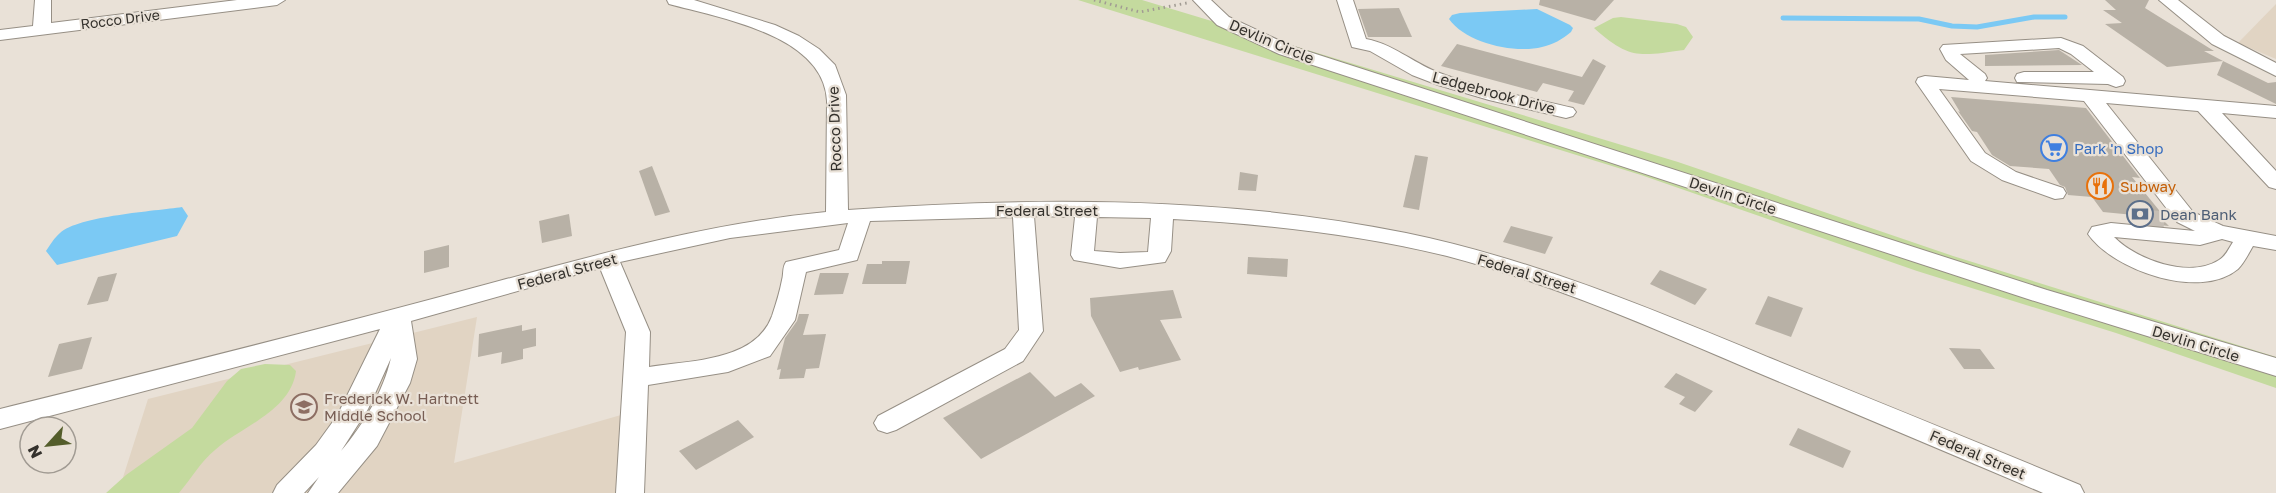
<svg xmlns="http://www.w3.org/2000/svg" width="2276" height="493" font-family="'Golos Text',sans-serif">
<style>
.built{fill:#e1d4c3}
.green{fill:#c4da9e}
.water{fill:#7bc9f4}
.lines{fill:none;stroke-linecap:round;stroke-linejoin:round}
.stream{stroke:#7bc9f4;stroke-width:5}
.building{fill:#b8b1a6}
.minor-tunnel{stroke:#c5beb5;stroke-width:25;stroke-dasharray:25 12;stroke-linecap:butt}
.minor-casing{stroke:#968f85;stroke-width:2}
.path{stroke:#a19b93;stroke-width:3;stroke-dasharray:1.5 4;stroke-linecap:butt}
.minor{fill:#fff;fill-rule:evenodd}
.labels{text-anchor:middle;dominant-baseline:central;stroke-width:4.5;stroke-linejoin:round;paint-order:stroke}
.far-street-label{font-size:14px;fill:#34312c;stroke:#e9e1d7}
.street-label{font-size:15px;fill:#34312c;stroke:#e9e1d7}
.shop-label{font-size:15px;fill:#366cbe;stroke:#e9e1d7;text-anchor:start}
.food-label{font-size:15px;fill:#c56008;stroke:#e9e1d7;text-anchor:start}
.service-label{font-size:15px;fill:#4e5e75;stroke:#e9e1d7;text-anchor:start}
.education-label{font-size:15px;fill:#785e54;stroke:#e9e1d7;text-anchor:start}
</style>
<rect width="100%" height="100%" fill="#e9e1d7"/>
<!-- built -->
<g class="built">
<path d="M2276,4V59L2238,43Z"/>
<path d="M477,317L454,463L621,415V493H118L148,399Z"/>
</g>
<!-- green -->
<g class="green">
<path d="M1078,0H1142L1678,162L1953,256L2276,357V388L2116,333L1917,271L1641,175Z"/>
<path d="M1621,17L1677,24L1686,27L1693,37L1684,50C1639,56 1630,60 1594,28L1613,18Z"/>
<path d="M265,364L290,365L296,371C291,411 242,426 215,450C201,461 191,479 179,493H106L126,475L192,428L227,381L241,369Z"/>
</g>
<!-- water -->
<g class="water">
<path d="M1537,9L1570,25L1573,28L1571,32C1563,39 1552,45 1542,47C1514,54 1466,43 1449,19L1452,15L1460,13Z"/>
<path d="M182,207L188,216L177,236L57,265L46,251C50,245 55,237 60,233C78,216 156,211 182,207Z"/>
</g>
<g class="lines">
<!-- stream -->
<path class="stream" d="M1783,18L1919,19L1952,26L1977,27L2034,17H2065"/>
</g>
<!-- building -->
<g class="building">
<path d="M1540,0H1614L1595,21L1539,5Z"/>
<path d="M2105,0H2149L2145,8L2214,51H2204L2223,61L2167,67L2105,24L2122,23L2103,10H2116Z"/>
<path d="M1399,8L1412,37H1368L1358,9Z"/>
<path d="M1457,44L1582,77L1593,59L1606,66L1584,105L1568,101L1574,91L1543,83L1537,92L1441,66Z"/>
<path d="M2059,50L2082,65L1985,66V55Z"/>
<path d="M2223,61L2268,83L2276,82V104L2217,75Z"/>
<path d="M1951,97L2086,108L2140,178L2132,177L2167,220H2163L2169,226L2140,223L2134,215L2103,212L2092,197L2068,195L2065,187L2060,185L2049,169L2010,166L1992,155L1977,132L1972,131L1958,111L1960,112Z"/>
<path d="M1415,155L1428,157L1419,210L1403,207Z"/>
<path d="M652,166L670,212L655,216L639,171Z"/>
<path d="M1240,172L1258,175L1256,191L1238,190Z"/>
<path d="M569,214L572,236L542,243L539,221Z"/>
<path d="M1511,226L1553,237L1545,254L1503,242Z"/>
<path d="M449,245V267L424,273V251Z"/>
<path d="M1248,257L1288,259L1287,277L1247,274Z"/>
<path d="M882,261H910L906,284H862L867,264H882Z"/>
<path d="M1660,270L1707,289L1695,305L1650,284Z"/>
<path d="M117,273L108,301L87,305L98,277Z"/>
<path d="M820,273H849L843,294L814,295Z"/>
<path d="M1173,290L1182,318L1160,320L1181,360L1139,370L1138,367L1120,372L1091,316L1090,298Z"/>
<path d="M1768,296L1803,308L1791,337L1755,324Z"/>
<path d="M799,314H809L803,335L826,334L819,368L806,369L804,378L779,379L781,369L777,370L785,338L797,321Z"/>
<path d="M522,325V331L536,328V346L523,349V359L501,364L502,352L478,357L479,334Z"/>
<path d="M92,337L82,369L48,377L59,344Z"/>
<path d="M1949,348L1980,349L1995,369H1964Z"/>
<path d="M1030,372L1055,397L1081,383L1095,396L981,459L943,418Z"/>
<path d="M1676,373L1713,391L1695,412L1679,404L1685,397L1664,387Z"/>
<path d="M738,420L754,437L696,470L679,451Z"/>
<path d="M1798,428L1851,451L1843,468L1789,445Z"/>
</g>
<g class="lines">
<!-- minor-tunnel -->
<path class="minor-tunnel" d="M2139,222L2167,224"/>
<defs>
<g id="minor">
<path d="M35,0H51V23L237,0H285L277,5L0,40V30L33,26Z"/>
<path d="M667,0H694L775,25L799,36L819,49L835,65L846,95L848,210C1030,197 1226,196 1406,233C1532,259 1652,309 1770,358C1874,400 1977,442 2080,485L2084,493H2043C1945,451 1847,410 1749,369C1650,327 1551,283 1447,256C1357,234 1265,224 1173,219L1171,251L1165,262L1120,268L1074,260L1071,255L1075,217L1034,216L1043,331L1023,361L896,430L887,433L878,430L874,423L878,416L1005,349L1019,330L1013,217L870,221L857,260L806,272L795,320L770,356L728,372L648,385L644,493H616L626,332L600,268L411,321L417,359L410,383L377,446L338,493H308L319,477L304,493H273L277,485L316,445L337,416L380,329L0,429V409C145,373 291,337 436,298C565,264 692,225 826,212L827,101C824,35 720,18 669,4ZM1097,217L1151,218L1148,252L1120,253L1094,251ZM848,223L839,250L786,262C782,268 784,273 782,280C780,291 776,304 772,316C755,362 690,360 649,367L650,332L620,262L730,238ZM391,358C383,392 364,424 341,451L368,409Z"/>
<path d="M1193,0H1211L1229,17L1291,46L2047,290L2276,358V376L2031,300L1279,54L1217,25Z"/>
<path d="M1337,0H1353L1366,39C1393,44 1412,62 1437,72C1481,89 1527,97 1573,108L1576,112L1573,116L1566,118L1489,100L1438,85L1412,75L1370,51L1352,47Z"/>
<path d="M2159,0H2178L2224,36L2276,63V76L2212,44Z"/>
<path d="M2061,38L2083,46L2123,77L2125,81L2123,85L2116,87L2108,84L2017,82L2015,78L2017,74L2024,72H2094L2071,54L2059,48L1960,54L1985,74L1987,78L1985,81L2276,106V118L2222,113L2276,171V189L2269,187L2198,111L2106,103L2193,212L2223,226L2276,236V250L2253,246C2249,253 2244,263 2238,269C2200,301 2113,270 2088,234L2092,227L2111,223L2195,231L2177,222L2084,101L1939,89L1985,153L2016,172L2063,188L2066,193L2063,198L2055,199L2002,180L1971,161L1916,82L1918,78L1925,76L1969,80L1946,60L1940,49L1943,45ZM2114,237L2200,245L2222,239L2233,242C2229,248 2226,256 2219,260C2189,279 2137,260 2114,237Z"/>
</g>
</defs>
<!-- minor casing -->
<use href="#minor" class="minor-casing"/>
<!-- path -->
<path class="path" d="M1094,0L1140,12L1187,3"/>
<!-- minor -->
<use href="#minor" class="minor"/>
</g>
<!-- icons -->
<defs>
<symbol id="supermarket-ring" viewBox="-11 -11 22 22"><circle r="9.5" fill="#e9e1d7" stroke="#3f7fe0" stroke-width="1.5"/><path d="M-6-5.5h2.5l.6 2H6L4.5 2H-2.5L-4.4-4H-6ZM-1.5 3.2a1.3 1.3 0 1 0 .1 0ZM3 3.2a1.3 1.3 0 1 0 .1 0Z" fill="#3f7fe0"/></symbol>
<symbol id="restaurant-ring" viewBox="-11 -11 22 22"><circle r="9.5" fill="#e9e1d7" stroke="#e8710a" stroke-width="1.5"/><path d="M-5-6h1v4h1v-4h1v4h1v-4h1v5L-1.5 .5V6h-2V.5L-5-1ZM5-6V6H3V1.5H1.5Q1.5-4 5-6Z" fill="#e8710a"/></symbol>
<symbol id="bank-ring" viewBox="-11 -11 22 22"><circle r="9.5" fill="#e9e1d7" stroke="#5c6f8a" stroke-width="1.5"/><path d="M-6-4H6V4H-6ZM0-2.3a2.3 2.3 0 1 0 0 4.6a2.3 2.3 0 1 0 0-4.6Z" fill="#5c6f8a"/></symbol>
<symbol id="school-ring" viewBox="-11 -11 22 22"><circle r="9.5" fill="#e9e1d7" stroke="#8d6e63" stroke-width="1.5"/><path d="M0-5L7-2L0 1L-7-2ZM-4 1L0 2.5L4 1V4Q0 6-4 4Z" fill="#8d6e63"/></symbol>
</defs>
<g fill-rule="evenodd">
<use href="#supermarket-ring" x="2039" y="133" width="30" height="30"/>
<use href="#restaurant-ring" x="2085" y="171" width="30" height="30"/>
<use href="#bank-ring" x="2125" y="199" width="30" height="30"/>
<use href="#school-ring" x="289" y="392" width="30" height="30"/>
</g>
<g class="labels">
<!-- far-street labels -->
<g class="far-street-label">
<text transform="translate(120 19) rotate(-7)">Rocco Drive</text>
</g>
<!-- street labels -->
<g class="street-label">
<text transform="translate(1272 41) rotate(23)">Devlin Circle</text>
<text transform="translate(1494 92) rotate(15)">Ledgebrook Drive</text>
<text transform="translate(834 129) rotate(-92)">Rocco Drive</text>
<text transform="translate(1733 195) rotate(18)">Devlin Circle</text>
<text x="1047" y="210">Federal Street</text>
<text transform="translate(567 271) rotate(-15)">Federal Street</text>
<text transform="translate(1527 273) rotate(17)">Federal Street</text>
<text transform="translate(2196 343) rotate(17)">Devlin Circle</text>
<text transform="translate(1978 454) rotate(23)">Federal Street</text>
</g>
<!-- shop labels -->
<g class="shop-label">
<text x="2074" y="148">Park 'n Shop</text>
</g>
<!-- food labels -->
<g class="food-label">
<text x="2120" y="186">Subway</text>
</g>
<!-- service labels -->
<g class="service-label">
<text x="2160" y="214">Dean Bank</text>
</g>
<!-- education labels -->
<g class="education-label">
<text x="324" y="398">Frederick W. Hartnett<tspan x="324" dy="17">Middle School</tspan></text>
</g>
</g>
<!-- north arrow -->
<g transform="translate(48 445) rotate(243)"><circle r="28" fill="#e9e1d7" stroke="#a19b93" stroke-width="1.5"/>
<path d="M0-4.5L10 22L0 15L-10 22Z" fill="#545d2b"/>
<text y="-9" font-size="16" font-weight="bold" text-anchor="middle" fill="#34312c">N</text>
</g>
</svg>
